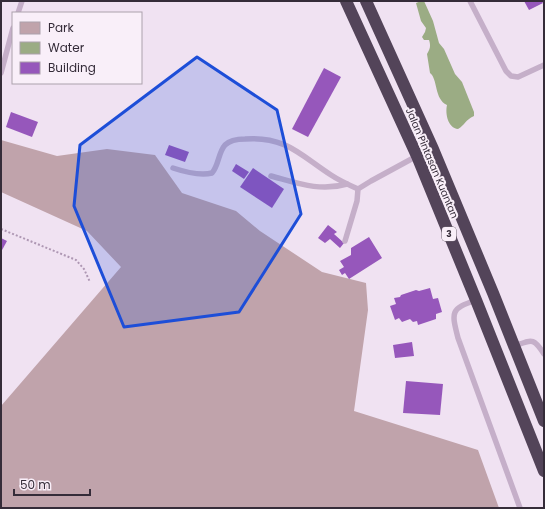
<svg xmlns="http://www.w3.org/2000/svg" width="545" height="509" font-family="Poppins,sans-serif">
<style>
.green{fill:#c0a3ab}
.water{fill:#9bac84}
.building{fill:#9657bb}
.lines{fill:none;stroke-linecap:round;stroke-linejoin:round}
.path{stroke:#ae97b3;stroke-width:2;stroke-dasharray:2 2;stroke-linecap:butt}
.lane{stroke:#c5afc9;stroke-width:5.5}
.highway{stroke:#534459;stroke-width:12}
.marked{fill:#1d4ed8;fill-opacity:0.2;stroke:#1d4ed8;stroke-width:3;stroke-linejoin:round}
.labels{text-anchor:middle;dominant-baseline:central;stroke-width:4;stroke-linejoin:round;paint-order:stroke}
.shield{fill:#f9eff9;stroke:#706673;stroke-width:1}
.shield-label{font-size:9px;font-weight:bold;fill:#352c39}
.street-label{font-size:10px;fill:#352c39;stroke:#f9eff9}
</style>
<rect width="100%" height="100%" fill="#f0e2f2"/>
<!-- green -->
<path class="green" d="M1,140L57,156L107,149L155,155L182,193L236,211L260,231L322,272L366,283L368,310L354,411L478,450L499,508H1V406L121,267L87,231L1,192Z"/>
<!-- water -->
<path class="water" d="M421,1H424L433,21L439,43L444,49L455,74L462,82L474,112V116C465,120 465,125 458,129C448,128 445,114 447,105C434,99 438,79 430,73L427,54C430,49 431,46 429,40H424L422,37L425,32L426,28L421,21L416,3Z"/>
<!-- building -->
<g class="building">
<path d="M524,1H542L543,3L529,10Z"/>
<path d="M324,68L341,77L308,137L292,129Z"/>
<path d="M11,112L38,122L32,137L6,127Z"/>
<path d="M169,145L189,152L185,162L165,155Z"/>
<path d="M236,164L249,172L244,179L232,171Z"/>
<path d="M253,168L284,189L272,208L240,187Z"/>
<path d="M328,225L337,232L334,234L344,243L340,248L330,239L325,243L318,238Z"/>
<path d="M369,237L382,258L349,279L345,273L342,275L339,270L344,267L340,261L351,255V248Z"/>
<path d="M1,238L7,241L1,252Z"/>
<path d="M430,288L433,299L438,298L442,312L436,314V319L418,325L417,321L413,322L410,319L402,322L399,318L395,320L390,306L396,304L394,298L400,297L401,295L416,290L419,291Z"/>
<path d="M412,342L414,356L395,358L393,345Z"/>
<path d="M406,381L443,384L440,415L403,413Z"/>
</g>
<g class="lines">
<!-- path -->
<path class="path" d="M1,229L76,260L84,269L90,282"/>
<!-- lane -->
<g class="lane">
<path d="M470,1L506,71L511,76L518,77L544,65"/>
<path d="M18,13L22,1"/>
<path d="M1,73L13,28"/>
<path d="M173,168C185,172 200,176 212,173C219,165 218,153 225,145C230,140 239,139 245,139C286,136 300,155 331,175C340,181 349,185 358,189"/>
<path d="M271,176C297,183 320,192 347,184"/>
<path d="M345,241L357,201L358,189L371,181L417,156"/>
<path d="M476,300C451,309 451,311 458,338L520,508"/>
<path d="M514,346C532,340 533,337 544,354"/>
</g>
<!-- highway -->
<g class="highway">
<path d="M346,1L417,156L476,300L544,471"/>
<path d="M366,1L433,149L493,293L544,421"/>
</g>
</g>
<!-- marked area -->
<path class="marked" d="M197,57L277,110L301,214L239,312L124,327L74,206L80,145Z"/>
<g class="labels">
<!-- shield labels -->
<rect class="shield" x="442" y="227" width="14" height="14" rx="3"/>
<g class="shield-label">
<text x="449" y="234">3</text>
</g>
<!-- street labels -->
<g class="street-label">
<text transform="translate(432 163) rotate(67)">Jalan Pintasan Kuantan</text>
</g>
</g>
<!-- border -->
<rect width="545" height="509" fill="none" stroke="#352c39" stroke-width="4"/>
<!-- legend -->
<rect x="12" y="12" width="130" height="72" fill="#f9eff9" stroke="#aba1ac"/>
<rect x="20" y="22" width="20" height="12" fill="#c0a3ab" stroke="#aba1ac"/>
<text x="48" y="32" font-size="12" fill="#352c39">Park</text>
<rect x="20" y="42" width="20" height="12" fill="#9bac84" stroke="#aba1ac"/>
<text x="48" y="52" font-size="12" fill="#352c39">Water</text>
<rect x="20" y="62" width="20" height="12" fill="#9657bb" stroke="#aba1ac"/>
<text x="48" y="72" font-size="12" fill="#352c39">Building</text>
<!-- scale -->
<path d="M14 489v6h76v-6" fill="none" stroke="#352c39" stroke-width="2"/>
<text x="20" y="489" font-size="12" fill="#352c39" stroke="#f9eff9" stroke-width="3" paint-order="stroke">50 m</text>
</svg>
